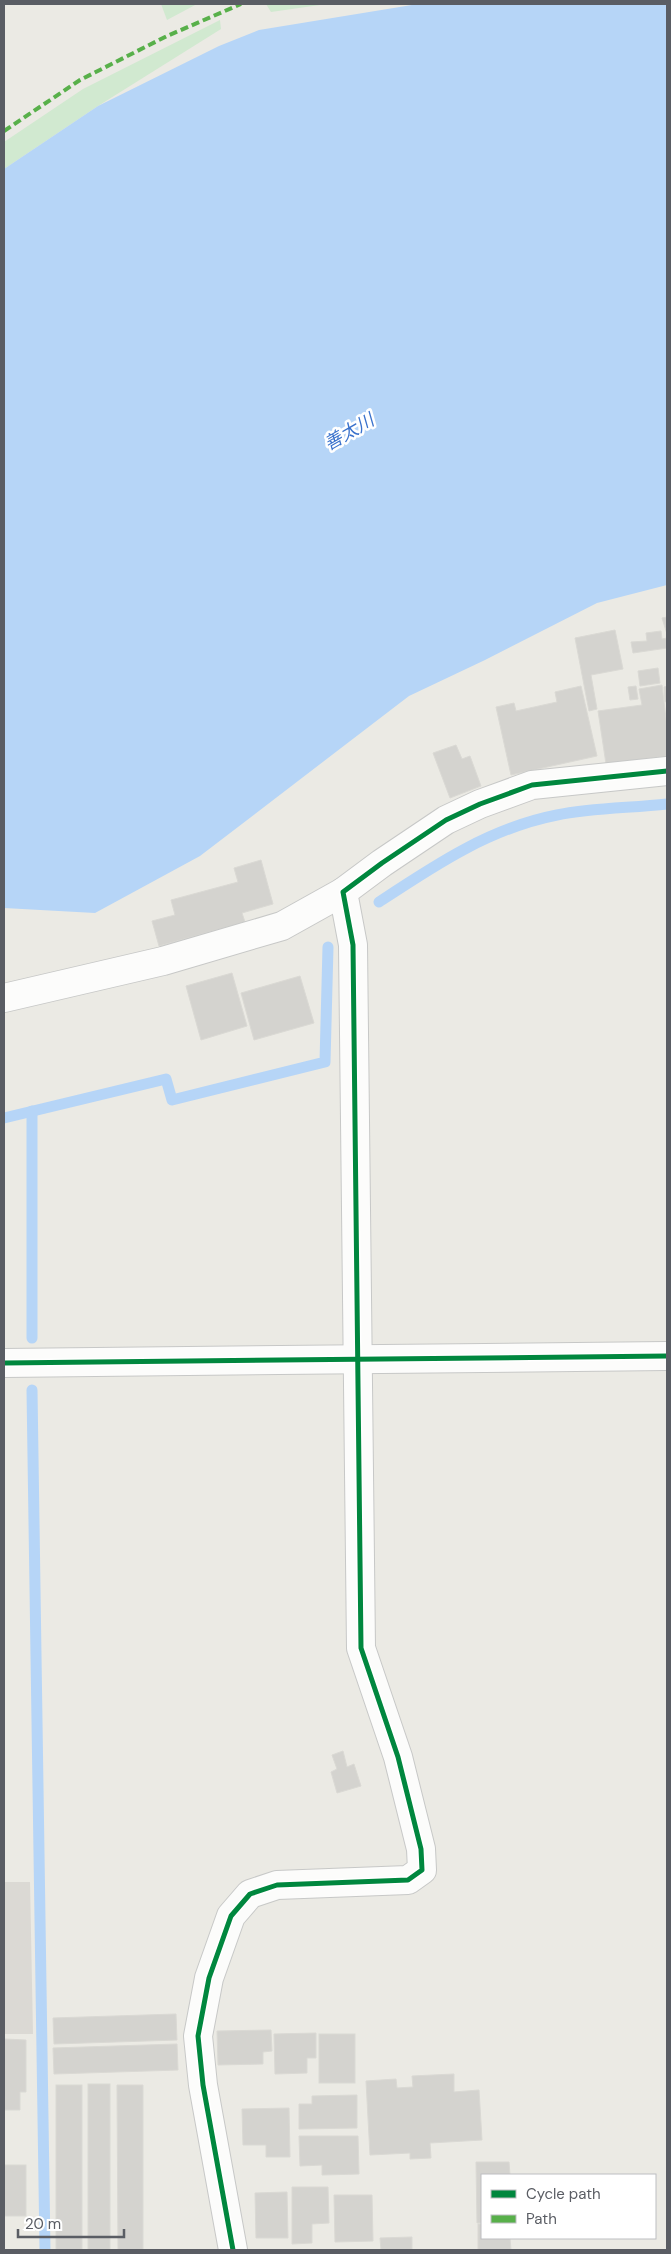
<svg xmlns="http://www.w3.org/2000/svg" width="671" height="2254" font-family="'DM Sans','Noto Sans JP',sans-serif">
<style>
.industrial{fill:#dbd9d4}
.green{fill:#d1e9d0}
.water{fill:#b6d5f7}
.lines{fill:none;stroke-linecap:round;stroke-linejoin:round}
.stream{stroke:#b6d5f7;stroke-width:11}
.building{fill:#d4d3cf;stroke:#dad9d4}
.minor-casing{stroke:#c7c8c7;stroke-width:30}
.minor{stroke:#fcfcfb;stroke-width:28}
.quiet{stroke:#58b04a;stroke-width:4;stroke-dasharray:8 4;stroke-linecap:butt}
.cycleway-casing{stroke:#fff;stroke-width:8}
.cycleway{stroke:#00873e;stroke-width:5}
.labels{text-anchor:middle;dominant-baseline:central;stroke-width:5;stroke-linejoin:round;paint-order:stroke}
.water-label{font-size:18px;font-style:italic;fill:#3a72cc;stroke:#fff}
</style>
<rect width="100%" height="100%" fill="#ebeae4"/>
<!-- industrial -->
<path class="industrial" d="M4,1882H30L33,2034H4Z"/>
<!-- green -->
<g class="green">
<path d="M161,4H197L167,20Z"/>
<path d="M266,4H327L271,12Z"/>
<path d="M220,20L221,29L98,106L4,169V142L83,89Z"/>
</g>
<!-- water -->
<path class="water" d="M418,4H667V585L597,603L485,660L409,696L200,856L95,913L4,908V169L98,106L219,46L259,30Z"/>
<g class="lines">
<!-- stream -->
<g class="stream">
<path d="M379,902C435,865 490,828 557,815C591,808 632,808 667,804"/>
<path d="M4,1118L166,1079L172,1100L325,1062L328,947"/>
<path d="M32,1338V1111"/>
<path d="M32,1390L45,2250"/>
</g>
</g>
<!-- building -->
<g class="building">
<path d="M667,617V634L662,618Z"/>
<path d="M615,630L623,669L591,675L597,709L589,711L575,638Z"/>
<path d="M661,631L662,639L667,638V648L633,653L631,642L647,641L646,633Z"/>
<path d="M658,668L660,683L640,686L638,671Z"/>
<path d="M662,685L667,727V756L606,764L598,711L642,705L639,689Z"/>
<path d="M581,686L597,756L511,775L496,707L514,703L516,711L557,702L555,692Z"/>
<path d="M636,686L638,699L630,700L628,687Z"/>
<path d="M667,686V701L665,702L664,687Z"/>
<path d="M456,745L462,759L470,756L481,786L450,798L433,753Z"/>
<path d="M261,860L273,904L242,913L245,922L159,946L152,921L175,915L171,900L238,882L234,868Z"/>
<path d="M232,973L247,1026L201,1040L186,986Z"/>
<path d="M300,976L314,1023L254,1040L241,993Z"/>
<path d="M343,1751L347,1767L354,1764L361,1786L337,1793L331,1772L337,1769L332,1755Z"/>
<path d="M176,2014L177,2040L54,2044L53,2018Z"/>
<path d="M271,2030L272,2051L263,2052V2064L218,2065L217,2031Z"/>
<path d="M316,2033V2058H307V2073L275,2074L274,2034Z"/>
<rect x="319" y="2034" width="36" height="49"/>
<path d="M4,2039L26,2040V2092H20V2110H4Z"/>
<path d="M177,2044L178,2070L54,2074L53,2048Z"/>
<path d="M454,2074V2092L479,2090L482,2140L430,2143L431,2158L410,2159V2153L370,2155L366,2081L396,2079L397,2088L413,2087L412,2076Z"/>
<rect x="88" y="2084" width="22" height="166"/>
<rect x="56" y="2085" width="26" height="165"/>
<path d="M117,2085H143V2250H118Z"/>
<path d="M357,2095V2128L299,2129V2104H312V2096Z"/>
<path d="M289,2108L290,2157H266V2145H243L242,2109Z"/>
<path d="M299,2136H358L359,2174L322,2175V2165L300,2166Z"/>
<path d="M476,2162H509L510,2175H482V2223H477Z"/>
<rect x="4" y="2165" width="22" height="51"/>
<path d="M292,2187H328L329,2223L312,2224V2243L292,2244Z"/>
<path d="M287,2192L288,2238H256L255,2193Z"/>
<path d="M334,2195H372L373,2241L335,2242Z"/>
<path d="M478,2224H482V2238H510L511,2250H478Z"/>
<path d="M412,2237V2250H381L380,2238Z"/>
</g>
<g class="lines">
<defs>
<g id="minor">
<path d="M4,998L163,961L282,926L343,892"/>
<path d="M4,1363L667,1356"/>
<path d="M233,2250L203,2085L198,2036L209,1978L231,1916L250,1894L277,1885L408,1880L422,1870L421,1849L398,1757L361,1648L353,945L343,892L382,863L446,820L480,804L532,785L667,771"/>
</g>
</defs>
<!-- minor casing -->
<use href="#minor" class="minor-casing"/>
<!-- minor -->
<use href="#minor" class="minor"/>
<!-- quiet -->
<path class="quiet" d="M4,131L80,80L167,36L241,4"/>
<defs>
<g id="cycleway">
<path d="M4,1363L667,1356"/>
<path d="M233,2250L203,2085L198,2036L209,1978L231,1916L250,1894L277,1885L408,1880L422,1870L421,1849L398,1757L361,1648L353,945L343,892L382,863L446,820L480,804L532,785L667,771"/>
</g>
</defs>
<!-- cycleway casing -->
<use href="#cycleway" class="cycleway-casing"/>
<!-- cycleway -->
<use href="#cycleway" class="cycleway"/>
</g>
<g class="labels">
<!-- water labels -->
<g class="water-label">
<text transform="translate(349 432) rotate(-30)">善太川</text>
</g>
</g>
<!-- border -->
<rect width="671" height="2254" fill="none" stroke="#5a5d64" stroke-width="10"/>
<!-- legend -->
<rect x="481" y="2174" width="175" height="65" fill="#ffffff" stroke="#bdbec1"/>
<rect x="491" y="2190" width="25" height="8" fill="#00873e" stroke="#bdbec1"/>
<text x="526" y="2199" font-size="15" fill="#5a5d64">Cycle path</text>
<rect x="491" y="2215" width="25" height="8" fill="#58b04a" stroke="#bdbec1"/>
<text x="526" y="2224" font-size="15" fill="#5a5d64">Path</text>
<!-- scale -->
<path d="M18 2229v8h106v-8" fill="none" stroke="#5a5d64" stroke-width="2.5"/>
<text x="25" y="2229" font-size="15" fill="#5a5d64" stroke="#ffffff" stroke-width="4" paint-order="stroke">20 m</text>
</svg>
